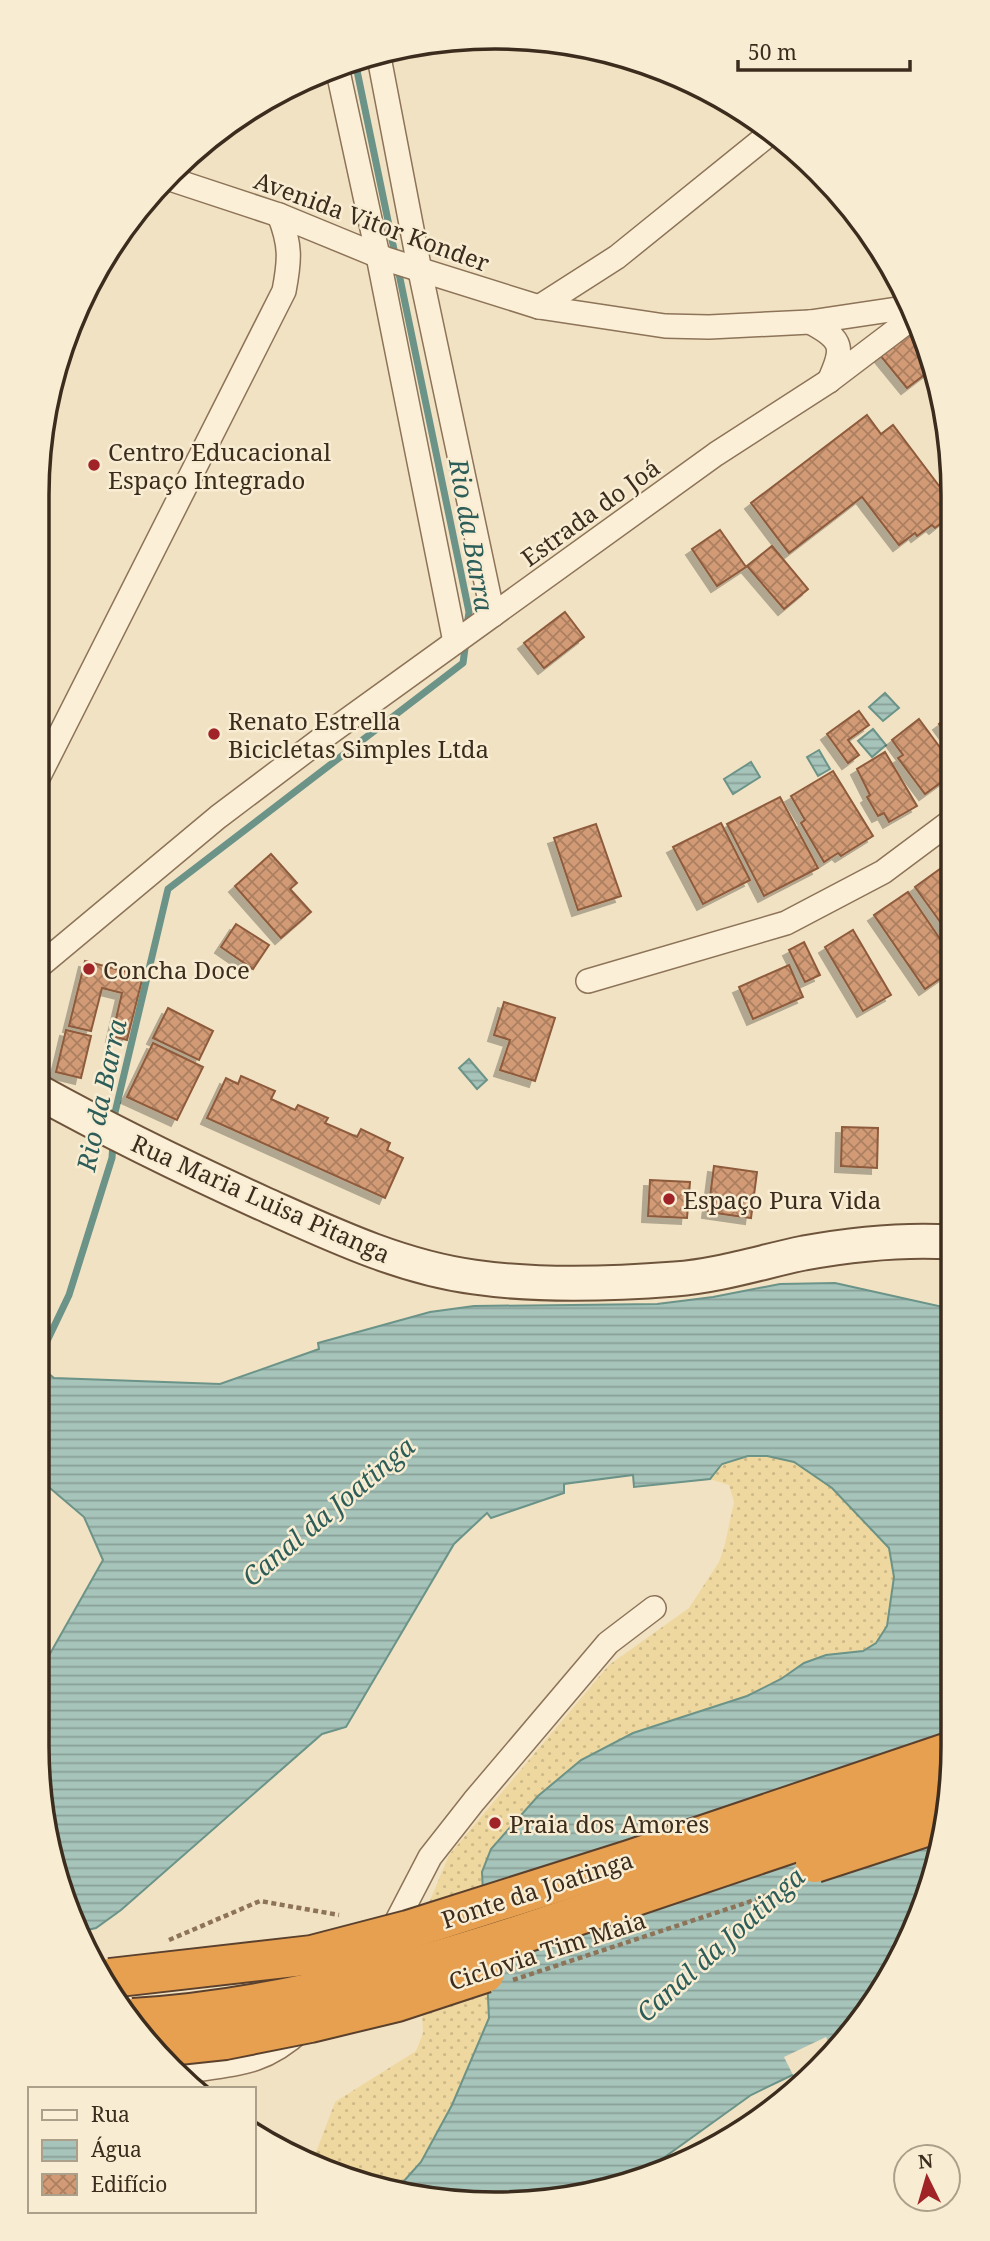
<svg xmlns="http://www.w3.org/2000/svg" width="990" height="2241" font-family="'Noto Serif',serif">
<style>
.sand{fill:url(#sand-dots)}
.water{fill:url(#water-rules);stroke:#6b9388;stroke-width:2}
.pier{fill:#f1e2c3}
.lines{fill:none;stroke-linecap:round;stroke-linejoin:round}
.stream{stroke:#6b9388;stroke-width:7}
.building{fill:url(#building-cross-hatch);stroke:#8e5b3c;stroke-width:2;filter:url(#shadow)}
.street-casing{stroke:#8d7358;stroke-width:26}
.secondary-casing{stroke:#6f543c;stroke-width:37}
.path{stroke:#8d7358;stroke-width:4.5;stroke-dasharray:5 3.5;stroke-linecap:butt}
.street{stroke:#fbf0d7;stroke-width:23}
.secondary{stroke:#fbf0d7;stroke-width:33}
.highway-bridge-casing{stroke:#5b412d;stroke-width:42;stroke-linecap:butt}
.path-bridge{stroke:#8d7358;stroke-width:4.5;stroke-dasharray:5 3.5;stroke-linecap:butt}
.highway-bridge{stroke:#e6a04f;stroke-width:38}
.poi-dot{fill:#a02427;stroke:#f8edd3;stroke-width:2.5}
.labels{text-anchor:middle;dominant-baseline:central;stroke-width:5;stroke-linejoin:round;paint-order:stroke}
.street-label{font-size:24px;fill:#3c2c1d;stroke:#f8edd3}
.poi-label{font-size:24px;fill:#3c2c1d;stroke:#f8edd3;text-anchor:start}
.water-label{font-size:26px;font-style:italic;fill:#2c5d59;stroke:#f8edd3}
.rim{fill:none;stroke:#3c2c1d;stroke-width:3.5}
</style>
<defs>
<pattern id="sand-dots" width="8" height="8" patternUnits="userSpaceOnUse" patternTransform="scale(1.75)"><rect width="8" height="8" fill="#efd89f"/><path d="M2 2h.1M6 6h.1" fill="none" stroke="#ceba88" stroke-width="1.8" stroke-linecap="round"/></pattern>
<pattern id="water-rules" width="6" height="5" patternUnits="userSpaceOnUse" patternTransform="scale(1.75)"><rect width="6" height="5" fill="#a6c4ba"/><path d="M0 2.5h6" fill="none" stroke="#889f97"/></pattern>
<pattern id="building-cross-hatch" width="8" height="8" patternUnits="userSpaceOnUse" patternTransform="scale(1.75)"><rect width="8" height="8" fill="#d29b76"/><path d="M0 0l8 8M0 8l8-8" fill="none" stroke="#ac7f60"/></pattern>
<filter id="shadow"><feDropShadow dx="-6" dy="6" stdDeviation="0" flood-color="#0004"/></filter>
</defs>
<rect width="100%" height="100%" fill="#f1e2c3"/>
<!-- sand -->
<path class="sand" d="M748,1456H767L794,1462L832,1488L889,1548L894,1577L887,1626L876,1643L863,1651L826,1655L804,1663L781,1679L747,1696L633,1733L488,1988L489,2018L452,2105L421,2162L395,2191L313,2160L335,2102L416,2051L423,2033L418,1929L449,1855L609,1665L689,1608L719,1562L725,1544L734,1502L729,1485L710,1479L722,1464Z"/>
<!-- water -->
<g class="water">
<path d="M885,693L899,708L883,721L869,707Z"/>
<path d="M873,729L886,745L872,757L858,741Z"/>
<path d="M819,750L830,769L818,776L807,757Z"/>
<path d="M751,762L760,777L733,794L724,779Z"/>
<path d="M469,1059L487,1080L477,1089L459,1068Z"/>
<path d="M835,1283L952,1309L953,1746L929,1894L840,2048L826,2059L751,2095L648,2169L555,2200L406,2196L395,2191L421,2162L452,2105L489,2018L482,1872L491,1849L538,1796L581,1760L633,1733L747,1696L781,1679L804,1663L826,1655L863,1651L876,1643L887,1626L894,1577L889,1548L832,1488L794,1462L767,1456H748L722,1464L710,1479L634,1487L633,1475L564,1484V1493L491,1518L487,1513L454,1544L346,1727L322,1734L121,1910L96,1928L83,1931L61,1894L37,1746V1663L47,1659L103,1560L84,1517L37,1477V1364L54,1378L220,1384L319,1349L318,1343L430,1312L474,1306L657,1304L713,1297L780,1284Z"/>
</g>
<!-- pier -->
<path class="pier" d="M826,2037L833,2053L793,2075L784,2057Z"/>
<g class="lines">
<!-- stream -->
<g class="stream">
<path d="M355,61L469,612L467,626"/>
<path d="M113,1121L168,889L463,663L466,641"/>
<path d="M37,1362L69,1295L112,1158L113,1143"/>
</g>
</g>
<!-- building -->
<g class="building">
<path d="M909,331L928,354L932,369L907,388L879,354Z"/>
<path d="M867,415L881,434L893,425L949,499L950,522L946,519L935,528L932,525L917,536L915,533L899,545L862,497L789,553L751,503Z"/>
<path d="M720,530L746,567L717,586L692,549Z"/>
<path d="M772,546L808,589L784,609L747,566Z"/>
<path d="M565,612L584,637L544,668L524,643Z"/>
<path d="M859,711L869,725L848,740L859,755L848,763L827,734Z"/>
<path d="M950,716V739L939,724Z"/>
<path d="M919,719L950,761V776L925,794L898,758L903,755L892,740Z"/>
<path d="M885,752L917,806L889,822L884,813L878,816L867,797L870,795L857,769Z"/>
<path d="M833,771L873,836L841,856L838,853L824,862L801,823L805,820L791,796Z"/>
<path d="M780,797L818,868L764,896L727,824Z"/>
<path d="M721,823L750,880L703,904L673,847Z"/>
<path d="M596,824L621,896L578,910L554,838Z"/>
<path d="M271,854L297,883L290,889L311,912L281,938L235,886Z"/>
<path d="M951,861V937L915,887Z"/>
<path d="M908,892L951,955V971L925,989L874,915Z"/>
<path d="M236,924L269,945L253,969L221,947Z"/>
<path d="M853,930L891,995L863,1011L825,947Z"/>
<path d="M804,942L820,975L805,982L789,950Z"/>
<path d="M85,961L143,976L127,1040L112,1036L122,993L102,988L91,1031L69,1026Z"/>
<path d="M789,965L803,997L753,1019L739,987Z"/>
<path d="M504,1002L555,1018L535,1081L500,1070L510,1040L494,1035Z"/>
<path d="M168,1008L213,1031L199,1060L153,1038Z"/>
<path d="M66,1030L91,1036L81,1078L56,1072Z"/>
<path d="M153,1043L203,1067L177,1120L127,1097Z"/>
<path d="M241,1076L275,1091L271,1099L295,1110L298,1105L328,1118L325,1123L357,1137L361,1129L390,1143L387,1150L403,1158L385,1198L207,1118L226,1078L238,1084Z"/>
<path d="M842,1127L878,1128L877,1168L841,1166Z"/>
<path d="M714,1166L757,1172L751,1218L708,1212Z"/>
<path d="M650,1180L690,1182L687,1218L648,1216Z"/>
</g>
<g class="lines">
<defs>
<g id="street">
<path d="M378,52L420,271L493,615"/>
<path d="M337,67L378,256L455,642"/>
<path d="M167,178L279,215L386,259L539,307L665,326L709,327L810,322L897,309H912"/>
<path d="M539,307L617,257L773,131"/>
<path d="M810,322C844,340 844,348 829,381"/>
<path d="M37,780L284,291C290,260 291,245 279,215"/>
<path d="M37,968L218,817L332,731L716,454L829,381L916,315"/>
<path d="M588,981L786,923L883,872L950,822"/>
<path d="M388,1938L430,1857L474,1801L608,1643L654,1608"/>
<path d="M180,2072C231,2064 262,2067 302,2029"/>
</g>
<path id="secondary" d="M37,1091C111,1132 187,1169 264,1204C331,1234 400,1267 474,1277C536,1286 611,1284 675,1279C718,1276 761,1262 804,1253C853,1244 902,1239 952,1242"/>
</defs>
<!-- street casing -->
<use href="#street" class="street-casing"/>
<!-- secondary casing -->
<use href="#secondary" class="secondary-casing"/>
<!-- path -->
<path class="path" d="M169,1940L260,1901L339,1915"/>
<!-- street -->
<use href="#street" class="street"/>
<!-- secondary -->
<use href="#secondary" class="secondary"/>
<defs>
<g id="highway-bridge">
<path d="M815,1863L941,1822"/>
<path d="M110,1978L312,1955L408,1930L629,1860L952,1751"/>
<path d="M133,2018C300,2008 458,1956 615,1903C725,1866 836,1828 946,1791"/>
<path d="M150,2048L225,2040L310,2023L397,2002L485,1973"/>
</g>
</defs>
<!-- highway-bridge casing -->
<use href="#highway-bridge" class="highway-bridge-casing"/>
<!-- path-bridge -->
<path class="path-bridge" d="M513,1980L797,1886"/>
<!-- highway-bridge -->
<use href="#highway-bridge" class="highway-bridge"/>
</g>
<!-- markers -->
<g class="poi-dot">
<circle cx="94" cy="465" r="7"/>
<circle cx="214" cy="734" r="7"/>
<circle cx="89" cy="969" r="7"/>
<circle cx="669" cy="1199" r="7"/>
<circle cx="495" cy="1823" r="7"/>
</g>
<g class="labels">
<!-- street labels -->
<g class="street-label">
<text transform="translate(372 221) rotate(20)">Avenida Vitor Konder</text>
<text transform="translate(590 512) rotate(-36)">Estrada do Joá</text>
<text transform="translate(261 1198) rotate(24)">Rua Maria Luisa Pitanga</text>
<text transform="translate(537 1889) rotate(-18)">Ponte da Joatinga</text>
<text transform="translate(547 1950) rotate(-18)">Ciclovia Tim Maia</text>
</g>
<!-- poi labels -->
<g class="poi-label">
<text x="108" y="451">Centro Educacional<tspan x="108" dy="28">Espaço Integrado</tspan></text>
<text x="228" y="720">Renato Estrella<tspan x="228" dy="28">Bicicletas Simples Ltda</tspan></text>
<text x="103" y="969">Concha Doce</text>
<text x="683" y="1199">Espaço Pura Vida</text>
<text x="509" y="1823">Praia dos Amores</text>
</g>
<!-- water labels -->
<g class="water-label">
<text transform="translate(472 535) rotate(80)">Rio da Barra</text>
<text transform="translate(101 1095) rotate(-78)">Rio da Barra</text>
<text transform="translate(328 1511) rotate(-40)">Canal da Joatinga</text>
<text transform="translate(720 1944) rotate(-42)">Canal da Joatinga</text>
</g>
</g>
<!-- crop -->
<path d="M0 0H990V2241H0ZM495 49H495A446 446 0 0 1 941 495V1746A446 446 0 0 1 495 2192H495A446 446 0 0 1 49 1746V495A446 446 0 0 1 495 49Z" fill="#f8edd3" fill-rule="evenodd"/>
<path class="rim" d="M495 49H495A446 446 0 0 1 941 495V1746A446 446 0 0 1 495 2192H495A446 446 0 0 1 49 1746V495A446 446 0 0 1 495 49Z"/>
<!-- legend -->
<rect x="28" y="2087" width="228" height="126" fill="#f8edd3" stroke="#ada08a" stroke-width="2"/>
<rect x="42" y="2110" width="35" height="10" fill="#fbf0d7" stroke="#ada08a" stroke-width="2"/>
<text x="91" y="2122" font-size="21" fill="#3c2c1d">Rua</text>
<rect x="42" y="2140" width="35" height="21" fill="url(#water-rules)" stroke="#ada08a" stroke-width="2"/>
<text x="91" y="2157" font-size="21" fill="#3c2c1d">Água</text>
<rect x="42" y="2174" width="35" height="21" fill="url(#building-cross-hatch)" stroke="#ada08a" stroke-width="2"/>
<text x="91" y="2192" font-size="21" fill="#3c2c1d">Edifício</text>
<!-- north arrow -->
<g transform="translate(927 2178) rotate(355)"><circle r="33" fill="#f8edd3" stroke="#ada08a" stroke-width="2"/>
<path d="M0-5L12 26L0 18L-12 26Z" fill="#a02427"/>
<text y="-10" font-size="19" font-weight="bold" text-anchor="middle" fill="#3c2c1d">N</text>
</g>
<!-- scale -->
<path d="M738 60v10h172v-10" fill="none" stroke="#3c2c1d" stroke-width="3.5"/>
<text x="748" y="60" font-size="21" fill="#3c2c1d" stroke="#f8edd3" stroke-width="5" paint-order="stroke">50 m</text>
</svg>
